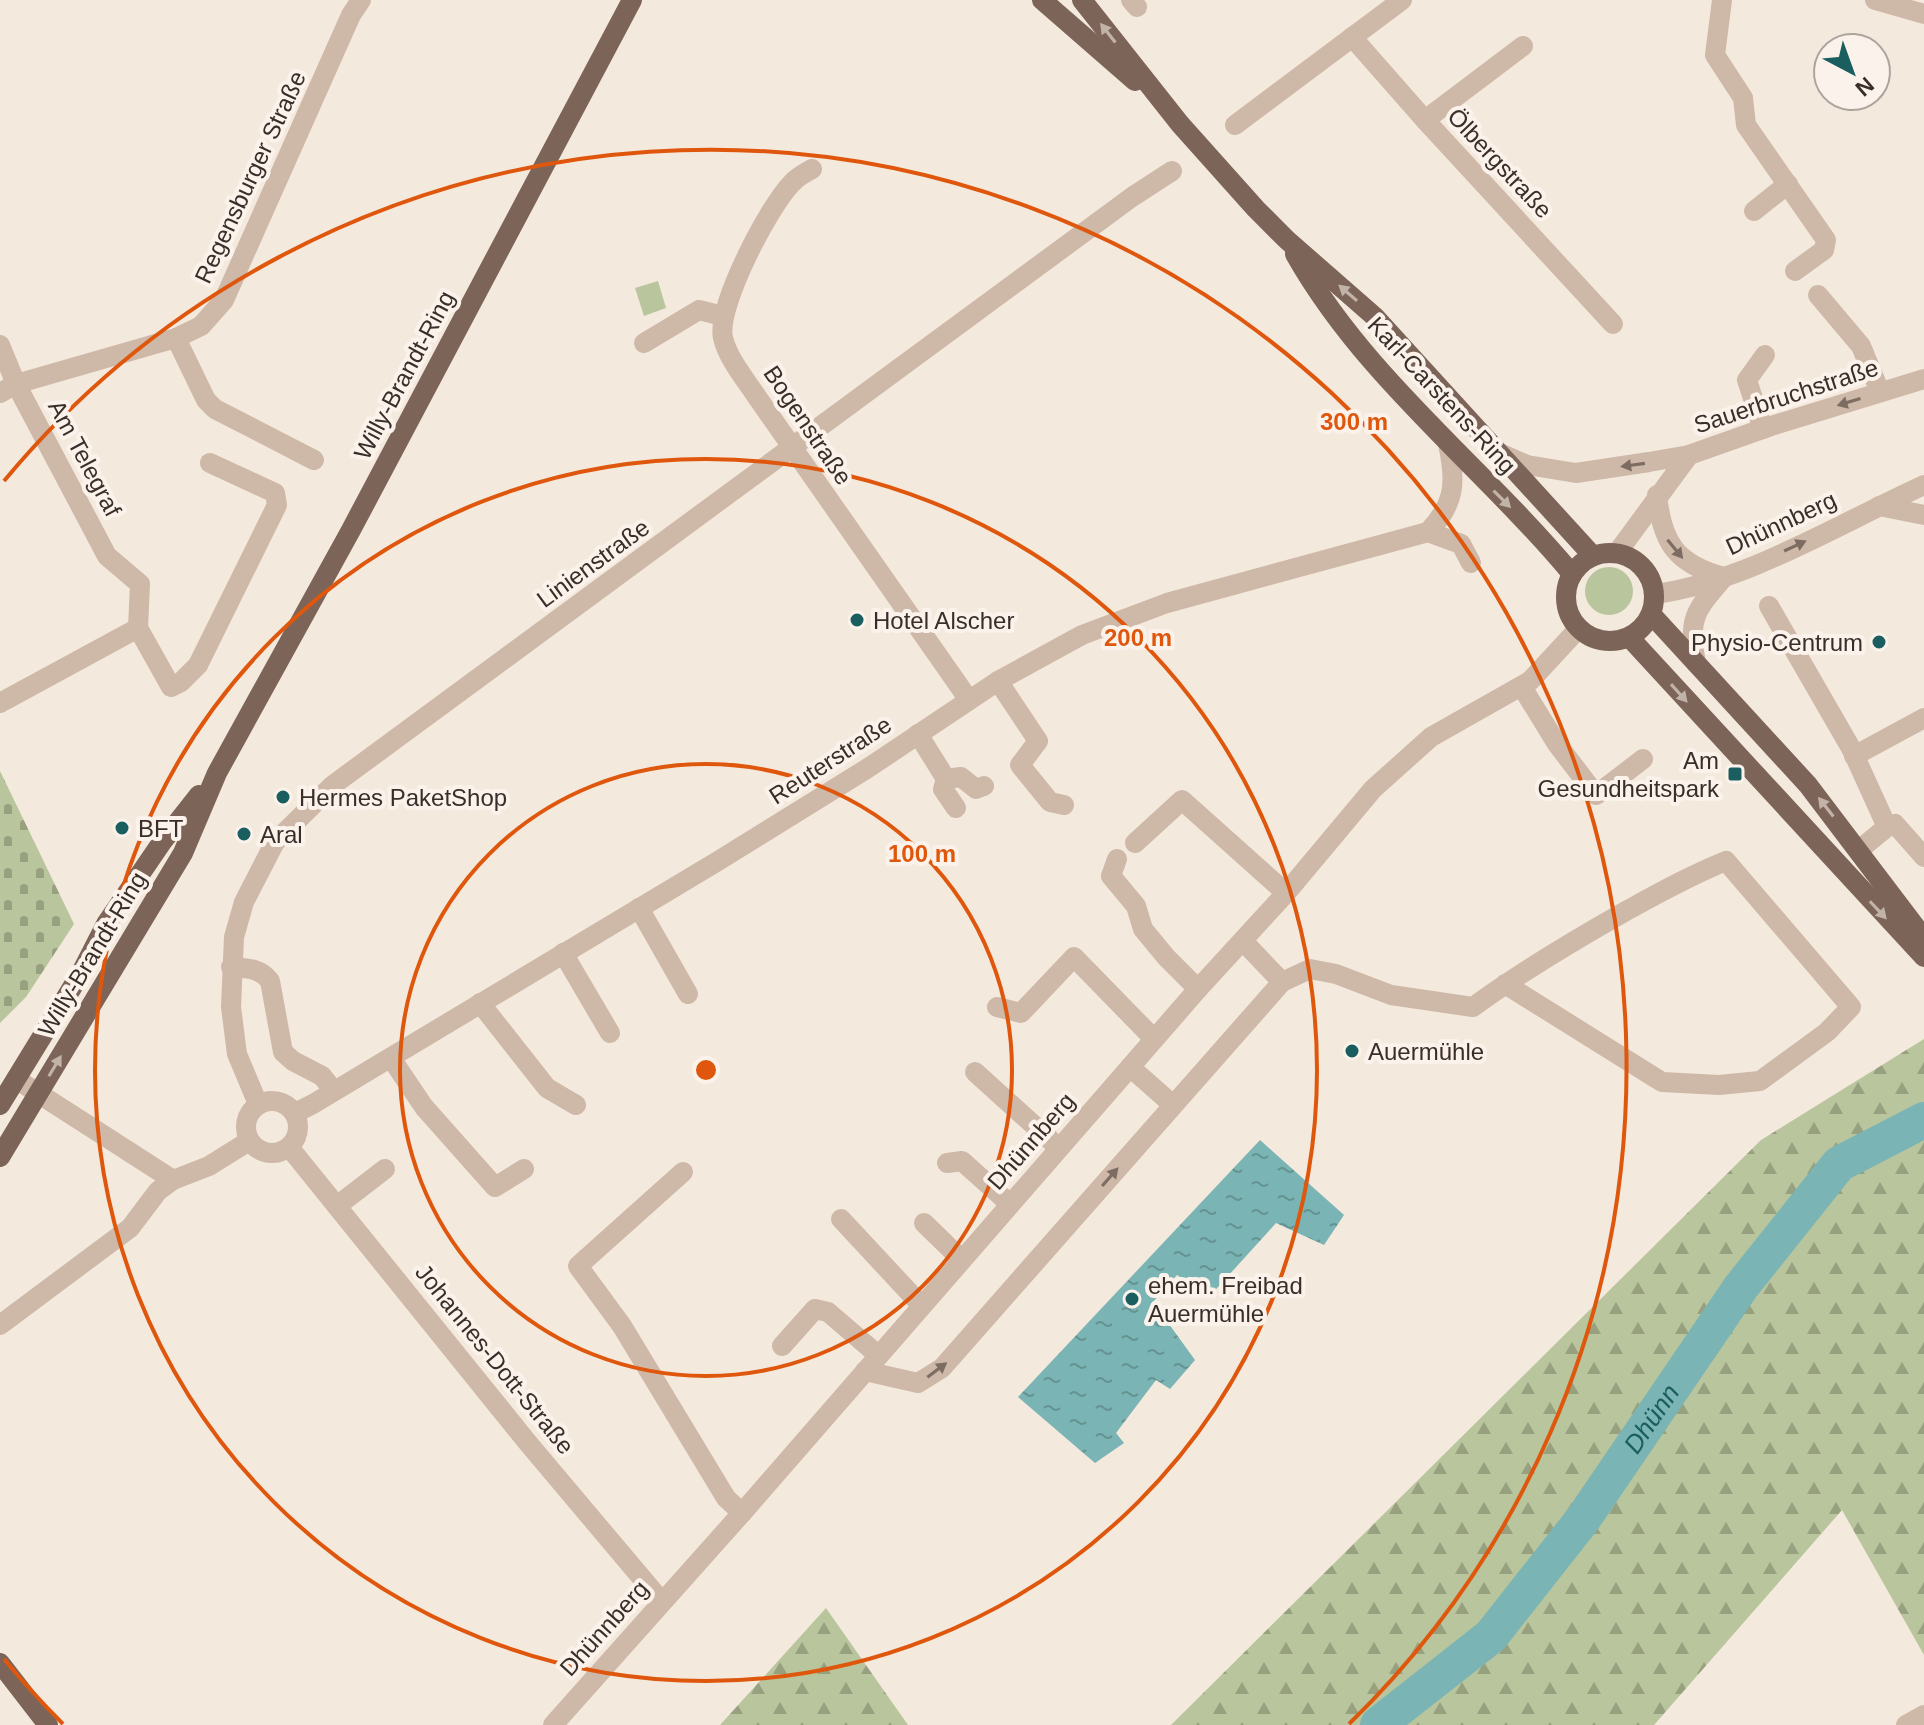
<svg xmlns="http://www.w3.org/2000/svg" width="1924" height="1725" font-family="Helvetica,sans-serif">
<style>
.green{fill:#b9c59c}
.forest{fill:url(#forest-firs)}
.cemetery{fill:url(#cemetery-stones)}
.water{fill:url(#water-ripples)}
.lines{fill:none;stroke-linecap:round;stroke-linejoin:round}
.river{stroke:#7ab4b4;stroke-width:36}
.minor{stroke:#ceb8a8;stroke-width:20}
.major{stroke:#7d6459;stroke-width:20}
.oneway{fill:#c2b3a9}
.oneway2{fill:#7d6c62}
.ring{fill:none;stroke:#df570d;stroke-width:4}
.poi-dot{fill:#1a5e5f;stroke:#fbf3eb;stroke-width:3}
.labels{text-anchor:middle;dominant-baseline:central;stroke-width:8;stroke-linejoin:round;paint-order:stroke}
.street-label{font-size:24px;fill:#3a2e29;stroke:#fbf3eb}
.poi-label{font-size:24px;fill:#3a2e29;stroke:#fbf3eb;text-anchor:start}
.water-label{font-size:26px;font-style:italic;fill:#1a5e5f;stroke:#fbf3eb}
.centre{fill:#df570d;stroke:#fbf3eb;stroke-width:4}
.ring-label{font-size:24px;text-anchor:middle;font-weight:bold;fill:#df570d;stroke:#fbf3eb;stroke-width:8;stroke-linejoin:round;paint-order:stroke}
</style>
<defs>
<pattern id="forest-firs" width="22" height="20" patternUnits="userSpaceOnUse" patternTransform="scale(2)"><rect width="22" height="20" fill="#b9c59c"/><path d="M5 1l3.5 6h-7zM16 11l3.5 6h-7z" fill="#97a07f"/></pattern>
<pattern id="cemetery-stones" width="16" height="16" patternUnits="userSpaceOnUse" patternTransform="scale(2)"><rect width="16" height="16" fill="#b9c59c"/><path d="M2 7V4a2 2 0 0 1 4 0v3zM10 15v-3a2 2 0 0 1 4 0v3z" fill="#97a07f"/></pattern>
<pattern id="water-ripples" width="26" height="14" patternUnits="userSpaceOnUse" patternTransform="scale(2)"><rect width="26" height="14" fill="#7ab4b4"/><path d="M2 4q2-2 4 0t4 0M15 11q2-2 4 0t4 0" fill="none" stroke="#659392"/></pattern>
</defs>
<rect width="100%" height="100%" fill="#f4e9dd"/>
<!-- green -->
<g class="green">
<path d="M658,281L666,308L644,316L635,288Z"/>
<circle cx="1609" cy="591" r="24"/>
</g>
<!-- forest -->
<g class="forest">
<path d="M1924,1039V1655L1842,1510L1654,1725H1171L1761,1140Z"/>
<path d="M826,1608L908,1725H720Z"/>
</g>
<!-- cemetery -->
<path class="cemetery" d="M0,771L74,924L26,997L0,1023Z"/>
<!-- water -->
<path class="water" d="M1260,1140L1344,1215L1324,1245L1276,1223L1209,1297L1177,1275L1153,1302L1195,1360L1170,1389L1156,1380L1116,1433L1124,1443L1095,1463L1018,1397Z"/>
<g class="lines">
<!-- river -->
<path class="river" id="s1" d="M1378,1725L1491,1636L1583,1519L1741,1287L1839,1164L1924,1120"/>
<!-- minor -->
<g class="minor">
<path d="M1131,0L1137,7"/>
<path d="M1722,0L1715,55L1743,98L1746,125L1826,240L1824,250L1795,271"/>
<path d="M1875,0L1924,14"/>
<path d="M1352,37L1425,120L1613,324"/>
<path d="M1425,120L1523,46"/>
<path d="M1235,125L1402,0"/>
<path d="M812,169C805,173 797,177 792,183C769,206 716,307 723,338C728,359 746,380 757,397L969,700"/>
<path d="M1754,211L1788,184"/>
<path d="M1818,295L1861,346L1880,392"/>
<path d="M176,338L206,400L215,409L314,460"/>
<path d="M644,343L699,310L723,316"/>
<path d="M0,345L16,384L107,556L140,584L138,628L0,703"/>
<path d="M0,393L16,384L176,338L201,326L224,300L351,15L361,0"/>
<path d="M1763,429L1747,380L1765,355"/>
<path d="M1497,452L1527,465L1576,473L1649,462L1689,455L1771,426L1924,379"/>
<path d="M1657,495C1662,543 1676,564 1724,577"/>
<path d="M1879,506L1924,515"/>
<path d="M1428,532L1461,544L1471,563"/>
<path d="M1617,553L1689,455"/>
<path d="M1655,594C1748,581 1838,524 1924,485"/>
<path d="M1769,606L1852,750L1887,827L1895,824L1924,857"/>
<path d="M138,628L171,687L181,682L198,665L277,505L275,493L210,463"/>
<path d="M1696,663C1687,618 1696,610 1724,577"/>
<path d="M998,681L1038,741L1020,765L1050,802L1064,805"/>
<path d="M1522,687L1557,744L1596,795L1643,759"/>
<path d="M918,734L946,779L961,777L976,789L984,786"/>
<path d="M1854,756L1924,718"/>
<path d="M946,779L943,789L956,808"/>
<path d="M1135,843L1182,800L1286,893"/>
<path d="M1859,850L1887,827"/>
<path d="M1117,859L1111,876L1136,906L1143,929L1166,957L1198,989"/>
<path d="M639,908L688,994"/>
<path d="M563,953L610,1033"/>
<path d="M231,967C247,968 260,968 270,981L283,1052L293,1061L322,1076L334,1091"/>
<path d="M1282,982L1310,969L1336,974L1391,995L1473,1007C1522,971 1573,941 1626,911C1659,893 1691,875 1726,861L1851,1007L1827,1032L1760,1081L1719,1085L1662,1082L1505,984"/>
<path d="M480,1003L547,1088L576,1105"/>
<path d="M997,1007L1021,1013L1074,957L1154,1039"/>
<path d="M391,1058L424,1107L495,1187L524,1169"/>
<path d="M1130,1067L1173,1105"/>
<path d="M975,1072L1059,1148"/>
<path d="M16,1079L173,1180"/>
<circle cx="272" cy="1127" r="26"/>
<path d="M258,1104L237,1054L231,1007L234,937L244,902L275,842L333,785L1132,197L1172,171"/>
<path d="M295,1113L313,1104L718,861L868,768L998,681L1082,635L1167,603L1428,532C1456,503 1456,481 1448,444"/>
<path d="M289,1147L528,1443L662,1602"/>
<path d="M947,1163L962,1161L1010,1204"/>
<path d="M683,1172L578,1266L622,1326L726,1498L742,1513"/>
<path d="M337,1206L385,1169"/>
<path d="M841,1219L921,1305"/>
<path d="M924,1223L961,1259"/>
<path d="M0,1325L130,1228L158,1191L173,1180L209,1166L249,1141"/>
<path d="M782,1346L815,1309L828,1312L878,1355"/>
<path d="M865,1371L918,1383L942,1368L1282,982L1243,941"/>
<path d="M553,1725L742,1513L1198,989L1286,893L1373,789L1431,737L1530,681L1579,628"/>
<path d="M1906,1725L1924,1715"/>
</g>
<!-- major -->
<g class="major">
<path d="M1042,0L1135,81"/>
<path d="M1082,0L1180,124L1256,209L1287,240L1375,317L1593,556"/>
<path d="M1295,254C1365,378 1482,466 1572,574"/>
<circle cx="1610" cy="597" r="44"/>
<path d="M1651,614L1808,785L1924,938"/>
<path d="M1629,637L1924,957"/>
<path d="M0,1105L81,973L106,924L162,842L199,795"/>
<path d="M0,1157L183,853L217,773L351,530L632,0"/>
<path d="M0,1663L48,1725"/>
</g>
</g>
<!-- one-way arrows -->
<defs><path id="oneway-solid" d="M-6-.8H1V-3.2L6.5 0L1 3.2V.8H-6Z" transform="scale(2)"/></defs>
<g class="oneway">
<use href="#oneway-solid" transform="translate(1108 33) rotate(-128)"/>
<use href="#oneway-solid" transform="translate(1348 293) rotate(-139)"/>
<use href="#oneway-solid" transform="translate(1502 499) rotate(45)"/>
<use href="#oneway-solid" transform="translate(1679 693) rotate(48)"/>
<use href="#oneway-solid" transform="translate(1826 807) rotate(-128)"/>
<use href="#oneway-solid" transform="translate(1878 910) rotate(47)"/>
<use href="#oneway-solid" transform="translate(55 1066) rotate(-59)"/>
</g>
<g class="oneway2">
<use href="#oneway-solid" transform="translate(1849 402) rotate(163)"/>
<use href="#oneway-solid" transform="translate(1633 465) rotate(172)"/>
<use href="#oneway-solid" transform="translate(1795 546) rotate(-25)"/>
<use href="#oneway-solid" transform="translate(1675 549) rotate(51)"/>
<use href="#oneway-solid" transform="translate(1110 1177) rotate(-49)"/>
<use href="#oneway-solid" transform="translate(937 1370) rotate(-37)"/>
</g>
<!-- distance rings -->
<g class="ring">
<circle cx="706" cy="1070" r="306"/>
<circle cx="706" cy="1070" r="611"/>
<path d="M63 1724A917 917 0 0 1 4 1659M4 481A917 917 0 1 1 1349 1724"/>
</g>
<!-- markers -->
<g class="poi-dot">
<circle cx="857" cy="620" r="8"/>
<circle cx="1879" cy="642" r="8"/>
<rect x="1727" y="766" width="16" height="16" rx="4"/>
<circle cx="283" cy="797" r="8"/>
<circle cx="122" cy="828" r="8"/>
<circle cx="244" cy="834" r="8"/>
<circle cx="1352" cy="1051" r="8"/>
<circle cx="1132" cy="1299" r="8"/>
</g>
<g class="labels">
<!-- street labels -->
<g class="street-label">
<text transform="translate(1500 163) rotate(47)">Ölbergstraße</text>
<text transform="translate(250 177) rotate(-65)">Regensburger Straße</text>
<text transform="translate(404 375) rotate(-62)">Willy-Brandt-Ring</text>
<text transform="translate(1442 395) rotate(47)">Karl-Carstens-Ring</text>
<text transform="translate(1786 396) rotate(-18)">Sauerbruchstraße</text>
<text transform="translate(808 425) rotate(56)">Bogenstraße</text>
<text transform="translate(85 458) rotate(62)">Am Telegraf</text>
<text transform="translate(1781 523) rotate(-25)">Dhünnberg</text>
<text transform="translate(593 563) rotate(-36)">Linienstraße</text>
<text transform="translate(830 760) rotate(-33)">Reuterstraße</text>
<text transform="translate(92 954) rotate(-59)">Willy-Brandt-Ring</text>
<text transform="translate(1031 1141) rotate(-49)">Dhünnberg</text>
<text transform="translate(495 1359) rotate(51)">Johannes-Dott-Straße</text>
<text transform="translate(604 1628) rotate(-48)">Dhünnberg</text>
</g>
<!-- poi labels -->
<g class="poi-label">
<text x="873" y="620">Hotel Alscher</text>
<text x="1863" y="642" text-anchor="end">Physio-Centrum</text>
<text x="1719" y="760" text-anchor="end">Am<tspan x="1719" dy="28">Gesundheitspark</tspan></text>
<text x="299" y="797">Hermes PaketShop</text>
<text x="138" y="828">BFT</text>
<text x="260" y="834">Aral</text>
<text x="1368" y="1051">Auermühle</text>
<text x="1148" y="1285">ehem. Freibad<tspan x="1148" dy="28">Auermühle</tspan></text>
</g>
<!-- water labels -->
<g class="water-label">
<text stroke="none"><textPath href="#s1" startOffset="414">Dhünn</textPath></text>
</g>
</g>
<circle cx="706" cy="1070" r="12" class="centre"/>
<g class="ring-label">
<text x="1354" y="430">300 m</text>
<text x="1138" y="646">200 m</text>
<text x="922" y="862">100 m</text>
</g>
<!-- north arrow -->
<g transform="translate(1852 72) rotate(139)"><circle r="38" fill="#fbf3eb" stroke="#aea49d" stroke-width="2"/>
<path d="M0-6L14 30L0 20L-14 30Z" fill="#1a5e5f"/>
<text y="-12" font-size="22" font-weight="bold" text-anchor="middle" fill="#3a2e29">N</text>
</g>
</svg>
